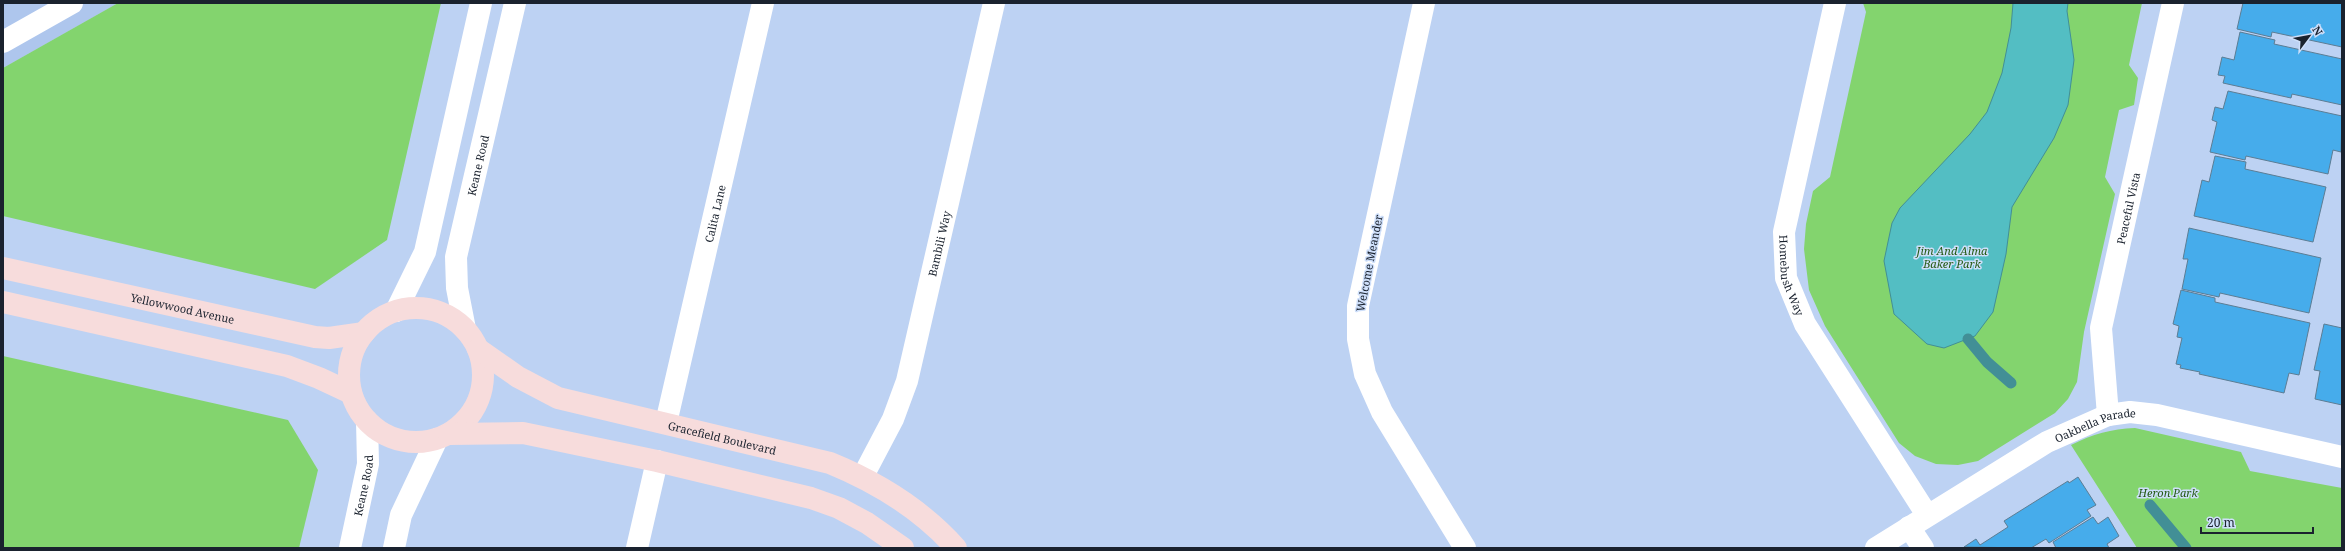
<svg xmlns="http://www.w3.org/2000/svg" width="2345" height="551" font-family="'Noto Serif',serif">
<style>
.built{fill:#aec6ed}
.green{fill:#83d46e}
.water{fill:#53bec3;stroke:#428f96}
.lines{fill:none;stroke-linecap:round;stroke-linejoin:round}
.stream{stroke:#428f96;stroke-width:11}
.building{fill:#46aceb;stroke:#5c7d94}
.lane{stroke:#fff;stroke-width:22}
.street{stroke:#fff;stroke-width:22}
.secondary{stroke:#f7dcdc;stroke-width:22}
.labels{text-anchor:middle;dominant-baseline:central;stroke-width:3;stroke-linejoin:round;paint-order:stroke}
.street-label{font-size:11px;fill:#1a222e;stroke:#cedffa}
.park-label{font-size:11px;font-style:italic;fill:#235912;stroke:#cedffa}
</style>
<rect width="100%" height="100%" fill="#bdd2f3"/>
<!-- built -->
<path class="built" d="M3,3H118L3,68Z"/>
<!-- green -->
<g class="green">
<path d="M118,3H441L387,240L315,289L3,216V68Z"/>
<path d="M1863,3H2142L2129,65L2138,78L2134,105L2119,110L2105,177L2115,194L2084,332L2077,382L2068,399L2055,413L1978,461L1958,465L1936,464L1915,456L1899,443L1825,326L1809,290L1804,249L1806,224L1813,191L1830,177L1866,12Z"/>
<path d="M3,356L288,420L318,470L299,548H3Z"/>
<path d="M2135,428L2241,452L2250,471L2342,488V548H2137L2071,445C2093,434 2111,429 2135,428Z"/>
</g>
<!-- water -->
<path class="water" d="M2013,3H2068L2067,11L2074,60L2068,105L2054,138L2012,207L2006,254L1993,312L1975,336L1944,348L1927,344L1894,314L1884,261L1892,223L1900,208L1970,134L1987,112L2002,73L2011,28Z"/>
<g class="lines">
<!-- stream -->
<g class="stream">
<path d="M1968,339L1987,362L2011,383"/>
<path d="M2150,505L2186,548"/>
</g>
</g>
<!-- building -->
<g class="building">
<path d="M2243,3H2342V47L2272,32L2271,37L2237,29Z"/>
<path d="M2240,32L2275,40L2274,44L2342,59V105L2292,94L2291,98L2223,83L2225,76L2218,75L2222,57L2234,60Z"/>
<path d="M2228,91L2342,116L2341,152L2333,150L2328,174L2246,156L2245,160L2210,152L2217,122L2212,120L2215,107L2223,109Z"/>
<path d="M2215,156L2246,162L2245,169L2326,187L2313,242L2194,216L2202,180L2209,182Z"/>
<path d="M2189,228L2321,258L2309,313L2220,293L2219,297L2182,289L2188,259H2183Z"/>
<path d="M2181,290L2215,298V302L2310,323L2299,375L2289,373L2284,393L2199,374L2200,372L2180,368L2181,365L2176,364L2182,338L2177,337L2179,326L2173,324Z"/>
<path d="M2324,324L2342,328V405L2315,399L2320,371L2314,370Z"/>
<path d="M2078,477L2096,505L2087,510L2091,516L2049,543L2046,539L2031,548L1964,547L1976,539L1980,545L2008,527L2004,521L2068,481L2069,483Z"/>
<path d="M2093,517L2098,524L2108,517L2119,536L2107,544L2109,548H2056L2053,542Z"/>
</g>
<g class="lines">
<!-- lane -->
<g class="lane">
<path d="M3,42L72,3"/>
<path id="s1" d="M666,423L763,3"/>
<path d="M1909,527L1923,548"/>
<path d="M637,548L657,461"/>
</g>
<!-- street -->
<g class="street">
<path d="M1424,3L1358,306V339L1365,374L1382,412L1465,548"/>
<path id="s2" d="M1835,3L1784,232L1786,278L1805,324L1927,515"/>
<path d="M396,311L425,252L481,3"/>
<path id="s3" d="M465,329L457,288L456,257L515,3"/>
<path id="s4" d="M2108,415L2101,328L2173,3"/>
<path id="s5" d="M863,476L893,419L907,381L994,3"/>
<path id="s6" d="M350,548L368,464L367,421"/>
<path d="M394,548L401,515L437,439"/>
<path id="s7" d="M1876,548L2047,442L2108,415L2130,412L2157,415L2342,457"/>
</g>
<!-- secondary -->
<g class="secondary">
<path id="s8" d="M3,268L315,337L329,338L364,333"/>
<path d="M3,302L287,366L319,378L351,393"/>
<circle cx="416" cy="375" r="67"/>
<path id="s9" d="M478,349L518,377L558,398L830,463C879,483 921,509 956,548"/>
<path d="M449,434L523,433L657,461L811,498L839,508L867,523L903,548"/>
</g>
</g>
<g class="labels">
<!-- street labels -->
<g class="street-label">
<text stroke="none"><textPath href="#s3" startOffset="167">Keane Road</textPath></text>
<text stroke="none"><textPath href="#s4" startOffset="210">Peaceful Vista</textPath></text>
<text stroke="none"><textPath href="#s1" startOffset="215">Calita Lane</textPath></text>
<text stroke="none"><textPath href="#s5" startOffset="246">Bambili Way</textPath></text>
<text transform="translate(1369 263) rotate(-79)">Welcome Meander</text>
<text stroke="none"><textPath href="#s2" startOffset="279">Homebush Way</textPath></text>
<text stroke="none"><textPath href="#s8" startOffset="184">Yellowwood Avenue</textPath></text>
<text stroke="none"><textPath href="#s7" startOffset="253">Oakbella Parade</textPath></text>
<text stroke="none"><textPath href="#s9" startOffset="263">Gracefield Boulevard</textPath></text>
<text stroke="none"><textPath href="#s6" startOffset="64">Keane Road</textPath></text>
</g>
<!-- park labels -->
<g class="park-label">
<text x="1952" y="250">Jim And Alma<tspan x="1952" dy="13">Baker Park</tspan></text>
<text x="2168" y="492">Heron Park</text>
</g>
</g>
<!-- border -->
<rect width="2345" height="551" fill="none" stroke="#1a222e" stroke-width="8"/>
<!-- north arrow -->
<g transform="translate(2309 36) rotate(58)" stroke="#cedffa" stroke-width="3" paint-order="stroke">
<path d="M0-3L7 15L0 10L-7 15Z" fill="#1a222e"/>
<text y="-6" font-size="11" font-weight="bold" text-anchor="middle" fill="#1a222e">N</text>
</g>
<!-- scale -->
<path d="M2201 527v6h112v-6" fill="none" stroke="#1a222e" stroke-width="2"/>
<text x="2207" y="527" font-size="12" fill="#1a222e" stroke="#cedffa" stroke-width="3" paint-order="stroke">20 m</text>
</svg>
